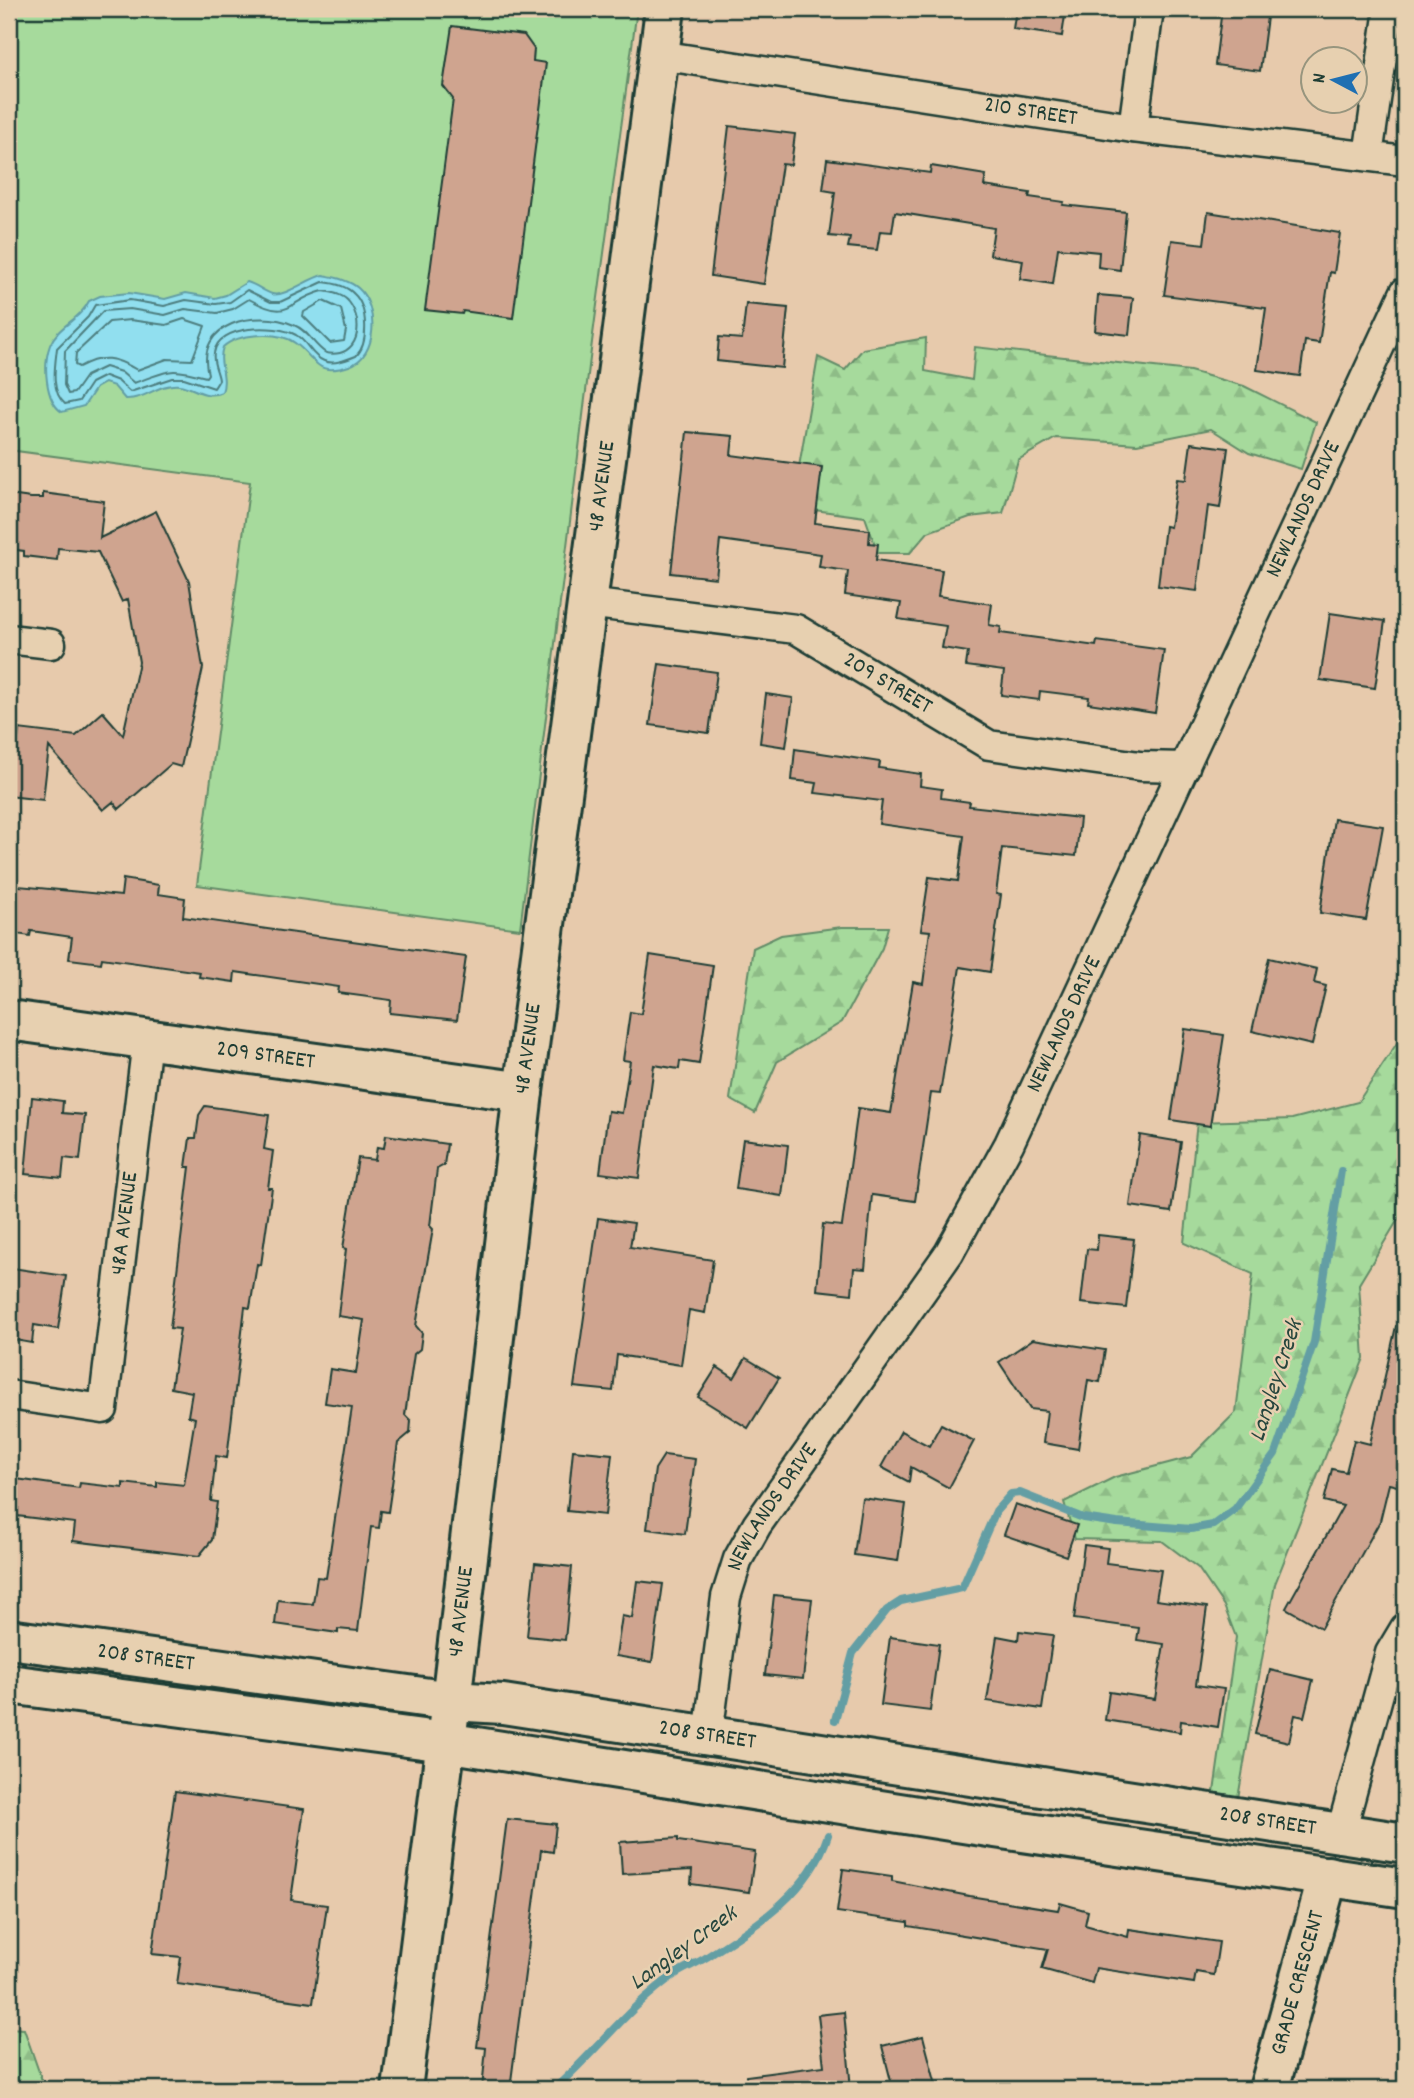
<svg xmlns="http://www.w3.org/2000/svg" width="1414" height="2098" font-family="Dekko,sans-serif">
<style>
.green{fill:#a6da9c;stroke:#628c68;stroke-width:2}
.forest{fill:url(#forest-firs);stroke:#628c68;stroke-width:2}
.water{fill:#91dfef;stroke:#639ea4;stroke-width:2}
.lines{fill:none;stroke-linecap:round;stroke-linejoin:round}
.shore{stroke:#4d7e7f;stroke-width:2}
.stream{stroke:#639ea4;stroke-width:8}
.building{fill:#cfa48f;stroke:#1f3d34;stroke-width:2}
.street-casing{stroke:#1f3d34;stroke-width:33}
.secondary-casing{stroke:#1f3d34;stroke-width:44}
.street{stroke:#e7d0b0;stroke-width:28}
.secondary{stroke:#e7d0b0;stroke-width:38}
.labels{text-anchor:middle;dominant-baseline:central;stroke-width:5;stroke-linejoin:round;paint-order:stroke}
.street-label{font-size:23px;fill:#1f3d34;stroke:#e7d0b0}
.water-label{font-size:24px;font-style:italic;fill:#25453d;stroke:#e7d0b0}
</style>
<defs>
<pattern id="forest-firs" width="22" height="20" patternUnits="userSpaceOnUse" patternTransform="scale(1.75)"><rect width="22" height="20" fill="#a6da9c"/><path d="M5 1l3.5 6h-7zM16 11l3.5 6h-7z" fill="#8ebc87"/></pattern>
</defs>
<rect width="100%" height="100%" fill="#e7caac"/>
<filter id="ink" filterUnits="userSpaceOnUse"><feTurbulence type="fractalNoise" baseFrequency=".0143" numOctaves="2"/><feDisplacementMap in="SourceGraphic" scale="14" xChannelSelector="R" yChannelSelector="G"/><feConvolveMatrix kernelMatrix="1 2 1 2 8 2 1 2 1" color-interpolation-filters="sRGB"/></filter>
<g filter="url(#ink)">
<!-- green -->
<path class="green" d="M9,9H637L592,342L520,929L197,885L250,482L9,450Z"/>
<!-- forest -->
<g class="forest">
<path d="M926,338L925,371L972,380L975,347L1190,371L1244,386L1316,422L1301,469L1249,453L1211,429L1137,444L1056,438L1018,460L1003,513L970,517L928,532L910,553H878L865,517L792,507L818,357L845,370L863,349Z"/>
<path d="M842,927H888L882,948L842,1022L777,1062L755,1113L730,1099L753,948L781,935Z"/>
<path d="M1405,1031V1208L1359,1284L1364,1358L1275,1584L1237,1804L1213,1799L1236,1637L1224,1606L1198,1568L1162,1541L1075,1539L1064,1502L1115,1477L1191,1457L1236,1412L1253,1274L1184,1243L1197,1122L1292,1119L1358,1102Z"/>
<path d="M9,2028L24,2029L45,2089H9Z"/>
</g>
<!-- water -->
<path class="water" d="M323,275C335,277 349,280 358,288C379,306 378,357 349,366C315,377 317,359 295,343C279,331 238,333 223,347C217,363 228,376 222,392C205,400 195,387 179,385C159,383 145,400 125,399L114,386L105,383L96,388L84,406L62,412C45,401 43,364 50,345C57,326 80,320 89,301L100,296L129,293L165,299L186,293L215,298L226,295L247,282C257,285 263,291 272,294C283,298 309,278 323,275Z"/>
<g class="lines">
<!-- shore -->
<g class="shore">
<path d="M323,282C333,283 347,286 354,294C368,307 369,344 356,356C346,360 334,365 324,361C311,356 308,342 296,335C276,324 218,324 214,353C212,363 218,371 219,380L214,388L184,378H172L130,392L118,381L105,376L91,383L79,401L65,404C50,391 55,366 57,348L88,317L95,305L130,300L164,306L186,300L216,304L230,302L247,290L271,302H280Z"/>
<path d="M323,291C331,292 344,295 349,302C365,323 359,359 326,353C313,345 309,331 294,325C257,309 194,322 208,374L206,377C167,366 170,371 134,383L121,372L105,367L86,376L74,393L68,394L64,385L65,351L103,311L130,309L165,315L185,309L217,313L233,309L249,299C292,323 285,301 323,291Z"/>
<path d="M323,301L341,309L346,330L344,341L330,343L303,316L304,312Z"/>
<path d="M184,319L205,326L192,360L167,359L137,370C115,357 102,354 79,367L75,365L76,353L109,322L130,320L166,325Z"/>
</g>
<!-- stream -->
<g class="stream">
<path d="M835,1720L853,1653L887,1610L901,1601L962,1588L996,1511L1011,1494L1020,1493L1083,1518L1117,1523L1191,1529L1213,1525L1235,1509L1275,1454L1314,1342L1341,1171"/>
<path d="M554,2089C595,2053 628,2007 674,1975C684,1968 696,1964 707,1957C757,1925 809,1893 828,1835"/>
</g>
</g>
<!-- building -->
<g class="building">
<path d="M1016,9H1066L1062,36L1013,29Z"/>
<path d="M1222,9H1268L1260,71L1215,65Z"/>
<path d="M452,26L524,35L534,49L533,61L546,63L513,318L463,311L462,314L425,310L453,99L443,86Z"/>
<path d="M729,126L795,134L791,165L782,164L764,284L711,276Z"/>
<path d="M827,159L930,173L931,166L986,175L984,186L1030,193L1029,197L1064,202L1063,205L1126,212L1120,270L1098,267L1099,252L1058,248L1053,284L1020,279L1023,260L990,255L994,228L895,212L892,232L880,231L877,250L848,247L850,238L829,236L835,192L823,190Z"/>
<path d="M1208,212L1340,233L1334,273L1330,272L1319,343L1305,341L1300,376L1257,370L1266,308L1164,295L1172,240L1204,244Z"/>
<path d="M1098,295L1133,298L1129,335L1095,331Z"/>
<path d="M746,304L788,308L782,368L717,361L719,337L742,339Z"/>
<path d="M687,432L733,436L731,455L822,467L815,523L870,530L869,543L878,544L876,560L942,570L938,596L992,604L989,625L1001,627L1000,633L1096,646L1097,641L1164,650L1155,713L1088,703L1089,697L1040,691L1039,700L1001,695L1004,671L966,666L968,652L942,648L946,626L898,619L901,603L845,595L848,571L819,567L821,554L720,540L716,578L671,573Z"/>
<path d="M1191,443L1228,448L1220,508L1208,506L1197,591L1158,586L1165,526L1170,527L1177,479L1186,480Z"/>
<path d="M43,493L104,501L100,538L156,511L189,581L203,668L181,767L171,764L119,809L113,802L103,810L49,747L43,800L9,796V748L17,749L19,729L76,736L103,712L123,735L139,662L128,599L122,602L98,552L58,548L57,560L24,556V551L9,549V495L31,498H43Z"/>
<path d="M1330,613L1385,621L1375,688L1320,680Z"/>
<path d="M659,664L717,672L709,733L650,725Z"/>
<path d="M766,694L793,698L786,747L760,743Z"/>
<path d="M795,749L880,762L879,768L921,774L920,786L942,789L941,798L970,802L969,806L1080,818L1076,856L1002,848L996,894L1001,895L990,972L960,967L940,1094L931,1093L915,1201L872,1195L865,1269L854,1268L852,1294L817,1290L823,1224L842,1226L858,1108L891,1113L913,982L923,984L930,931L921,930L929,877L958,881L964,836L879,824L882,801L815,793L817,783L792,780Z"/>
<path d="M1334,819L1383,826L1366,920L1320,913Z"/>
<path d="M123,879L159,885L158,894L185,898L183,917L466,957L457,1020L390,1013L391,1000L338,993L339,987L235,972L234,982L199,977L200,972L102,958L101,963L69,959L72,937L31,931L30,936L9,933V885L121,896Z"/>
<path d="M650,955L713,965L699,1064L680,1061L679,1069L654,1065L639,1178L600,1173L608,1111L622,1113L630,1061L623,1060L630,1012L641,1014Z"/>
<path d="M1269,958L1317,969L1314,983L1326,986L1312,1045L1252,1031Z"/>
<path d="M1185,1029L1224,1035L1210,1126L1171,1120Z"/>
<path d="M32,1097L63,1101L62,1113L85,1115L80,1160L64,1158L62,1178L25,1174Z"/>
<path d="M205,1106L269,1115L264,1149L273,1151L268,1188H272L261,1265L257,1264L250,1308L245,1307L227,1458L216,1456L211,1501L217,1502L212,1540L199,1556L73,1541L75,1523L9,1515V1478L79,1488L80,1483L123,1488V1483L157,1487V1482L184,1485L195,1418L188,1416L192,1392L171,1388L180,1329L170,1328L190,1167H186L190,1138H196L199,1115Z"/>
<path d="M386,1135L447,1144L444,1165L437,1169L430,1226L433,1229L416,1326L422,1333L420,1349L414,1354L405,1415L411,1421L410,1433L398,1443L388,1512L381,1511L379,1528L371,1527L358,1631L338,1629V1633L275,1624L278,1600L313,1604L317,1577L326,1578L352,1407L325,1403L330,1369L356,1373L364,1320L338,1316L346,1249L343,1248L358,1158L375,1160L377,1147L384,1148Z"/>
<path d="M1140,1135L1181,1142L1171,1212L1130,1206Z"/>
<path d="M743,1139L788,1145L782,1196L736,1189Z"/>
<path d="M598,1218L634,1223L630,1247L713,1260L705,1313L689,1310L681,1365L617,1355L613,1391L574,1387Z"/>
<path d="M1098,1235L1134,1239L1126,1308L1081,1303L1087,1249L1097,1250Z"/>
<path d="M12,1268L66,1276L58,1329L34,1325L32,1343L9,1339Z"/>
<path d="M1396,1326L1405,1327V1488L1389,1484L1380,1521L1321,1628L1286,1608L1343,1506L1324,1501L1332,1469L1346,1472L1354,1440L1370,1444Z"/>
<path d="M1033,1339L1105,1350L1100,1382L1088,1380L1078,1449L1043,1443L1047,1411L1030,1409L999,1362Z"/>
<path d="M746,1358L779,1378L748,1428L698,1397L717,1367L734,1378Z"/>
<path d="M941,1424L974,1441L949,1488L911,1467L909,1482L881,1467L901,1431L929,1446Z"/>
<path d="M573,1450L612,1454L605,1515L567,1511Z"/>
<path d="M664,1455L695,1459L685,1534L647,1529L655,1469Z"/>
<path d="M862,1498L906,1504L898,1561L854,1555Z"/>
<path d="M1015,1504L1077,1525L1066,1556L1004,1535Z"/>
<path d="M1084,1545L1108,1548L1106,1563L1161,1570L1156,1600L1207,1607L1196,1685L1224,1689L1218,1727L1181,1721L1180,1732L1105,1720L1109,1692L1155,1699L1164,1644L1137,1640L1139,1628L1074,1619Z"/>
<path d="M535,1563L572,1567L565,1640L527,1636Z"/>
<path d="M637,1581L663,1584L652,1662L616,1656L622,1616L632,1618Z"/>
<path d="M774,1595L812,1599L803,1679L765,1675Z"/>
<path d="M1019,1631L1053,1635L1042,1709L987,1701L997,1636L1018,1640Z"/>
<path d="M890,1637L939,1644L930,1711L881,1705Z"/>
<path d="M1270,1670L1313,1680L1304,1717L1295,1715L1289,1742L1255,1734Z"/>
<path d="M175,1791L304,1809L291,1900L327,1905L313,2003L177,1984L181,1957L152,1954Z"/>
<path d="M507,1819L556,1824L553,1852L541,1850L510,2089H482L486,2048L477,2047Z"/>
<path d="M678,1838V1841L755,1852L749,1892L691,1884L692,1870L622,1874L620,1842Z"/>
<path d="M843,1869L892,1876V1881L969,1896L1058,1910L1060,1903L1088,1911L1085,1925L1128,1937L1129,1929L1219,1942L1214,1975L1196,1972L1194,1983L1096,1968L1092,1983L1042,1969L1048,1949L908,1926V1922L837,1912Z"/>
<path d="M844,2012L851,2089H747L746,2076L824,2066L818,2015Z"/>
<path d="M923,2036L937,2089H893L882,2046Z"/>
</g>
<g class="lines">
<defs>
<g id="street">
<path id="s1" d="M659,55L1133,128L1405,161"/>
<path d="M1133,128L1149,9"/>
<path d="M1368,156L1389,9"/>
<path id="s2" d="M587,603L796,629L989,745L1140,766L1185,767"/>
<path d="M9,639L51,644"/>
<path id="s3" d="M9,1395L103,1409L147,1040"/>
<path id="s4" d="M708,1736L726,1597L738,1559L757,1525L949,1253L1009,1144L1405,292"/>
<path d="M1341,1832L1390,1653L1405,1628"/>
</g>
<g id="secondary">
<path id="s5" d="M9,1020L523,1092"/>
<path id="s6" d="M9,1639L451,1701L503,1704L1405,1843"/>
<path d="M9,1684L445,1742L995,1828L1405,1888"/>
<path id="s7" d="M402,2089L451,1701L523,1092L665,9"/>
<path id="s8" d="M1269,2089L1328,1876"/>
</g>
</defs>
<!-- street casing -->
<use href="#street" class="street-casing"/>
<!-- secondary casing -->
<use href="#secondary" class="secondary-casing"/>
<!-- street -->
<use href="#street" class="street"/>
<!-- secondary -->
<use href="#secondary" class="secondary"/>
</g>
</g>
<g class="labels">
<!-- street labels -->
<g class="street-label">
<text stroke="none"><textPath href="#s1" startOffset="376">210 STREET</textPath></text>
<text stroke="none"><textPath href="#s7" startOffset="1615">48 AVENUE</textPath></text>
<text stroke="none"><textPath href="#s4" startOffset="1376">NEWLANDS DRIVE</textPath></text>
<text stroke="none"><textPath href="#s2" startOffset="317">209 STREET</textPath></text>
<text stroke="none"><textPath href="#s4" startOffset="808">NEWLANDS DRIVE</textPath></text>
<text stroke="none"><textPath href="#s7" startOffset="1048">48 AVENUE</textPath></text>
<text stroke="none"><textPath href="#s5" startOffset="259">209 STREET</textPath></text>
<text stroke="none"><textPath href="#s3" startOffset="282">48A AVENUE</textPath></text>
<text stroke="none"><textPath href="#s4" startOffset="242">NEWLANDS DRIVE</textPath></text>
<text stroke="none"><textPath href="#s7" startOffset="481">48 AVENUE</textPath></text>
<text stroke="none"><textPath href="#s6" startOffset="138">208 STREET</textPath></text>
<text stroke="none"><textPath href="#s6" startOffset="705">208 STREET</textPath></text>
<text stroke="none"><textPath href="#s6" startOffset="1272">208 STREET</textPath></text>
<text stroke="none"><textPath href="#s8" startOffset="110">GRADE CRESCENT</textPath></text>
</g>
<!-- water labels -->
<g class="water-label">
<text transform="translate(1277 1381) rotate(-72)">Langley Creek</text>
<text transform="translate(684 1949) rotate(-36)">Langley Creek</text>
</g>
</g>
<!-- margin -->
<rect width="1414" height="2098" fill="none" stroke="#e7d0b0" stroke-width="35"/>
<rect x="18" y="18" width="1379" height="2063" fill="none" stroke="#1f3d34" stroke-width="2.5" filter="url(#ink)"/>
<!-- north arrow -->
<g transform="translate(1334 80) rotate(277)"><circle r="33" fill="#e7d0b0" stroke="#97957e" stroke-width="2"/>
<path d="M0-5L12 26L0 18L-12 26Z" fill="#1f6fb2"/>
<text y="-10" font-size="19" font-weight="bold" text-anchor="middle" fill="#1f3d34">N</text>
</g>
</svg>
